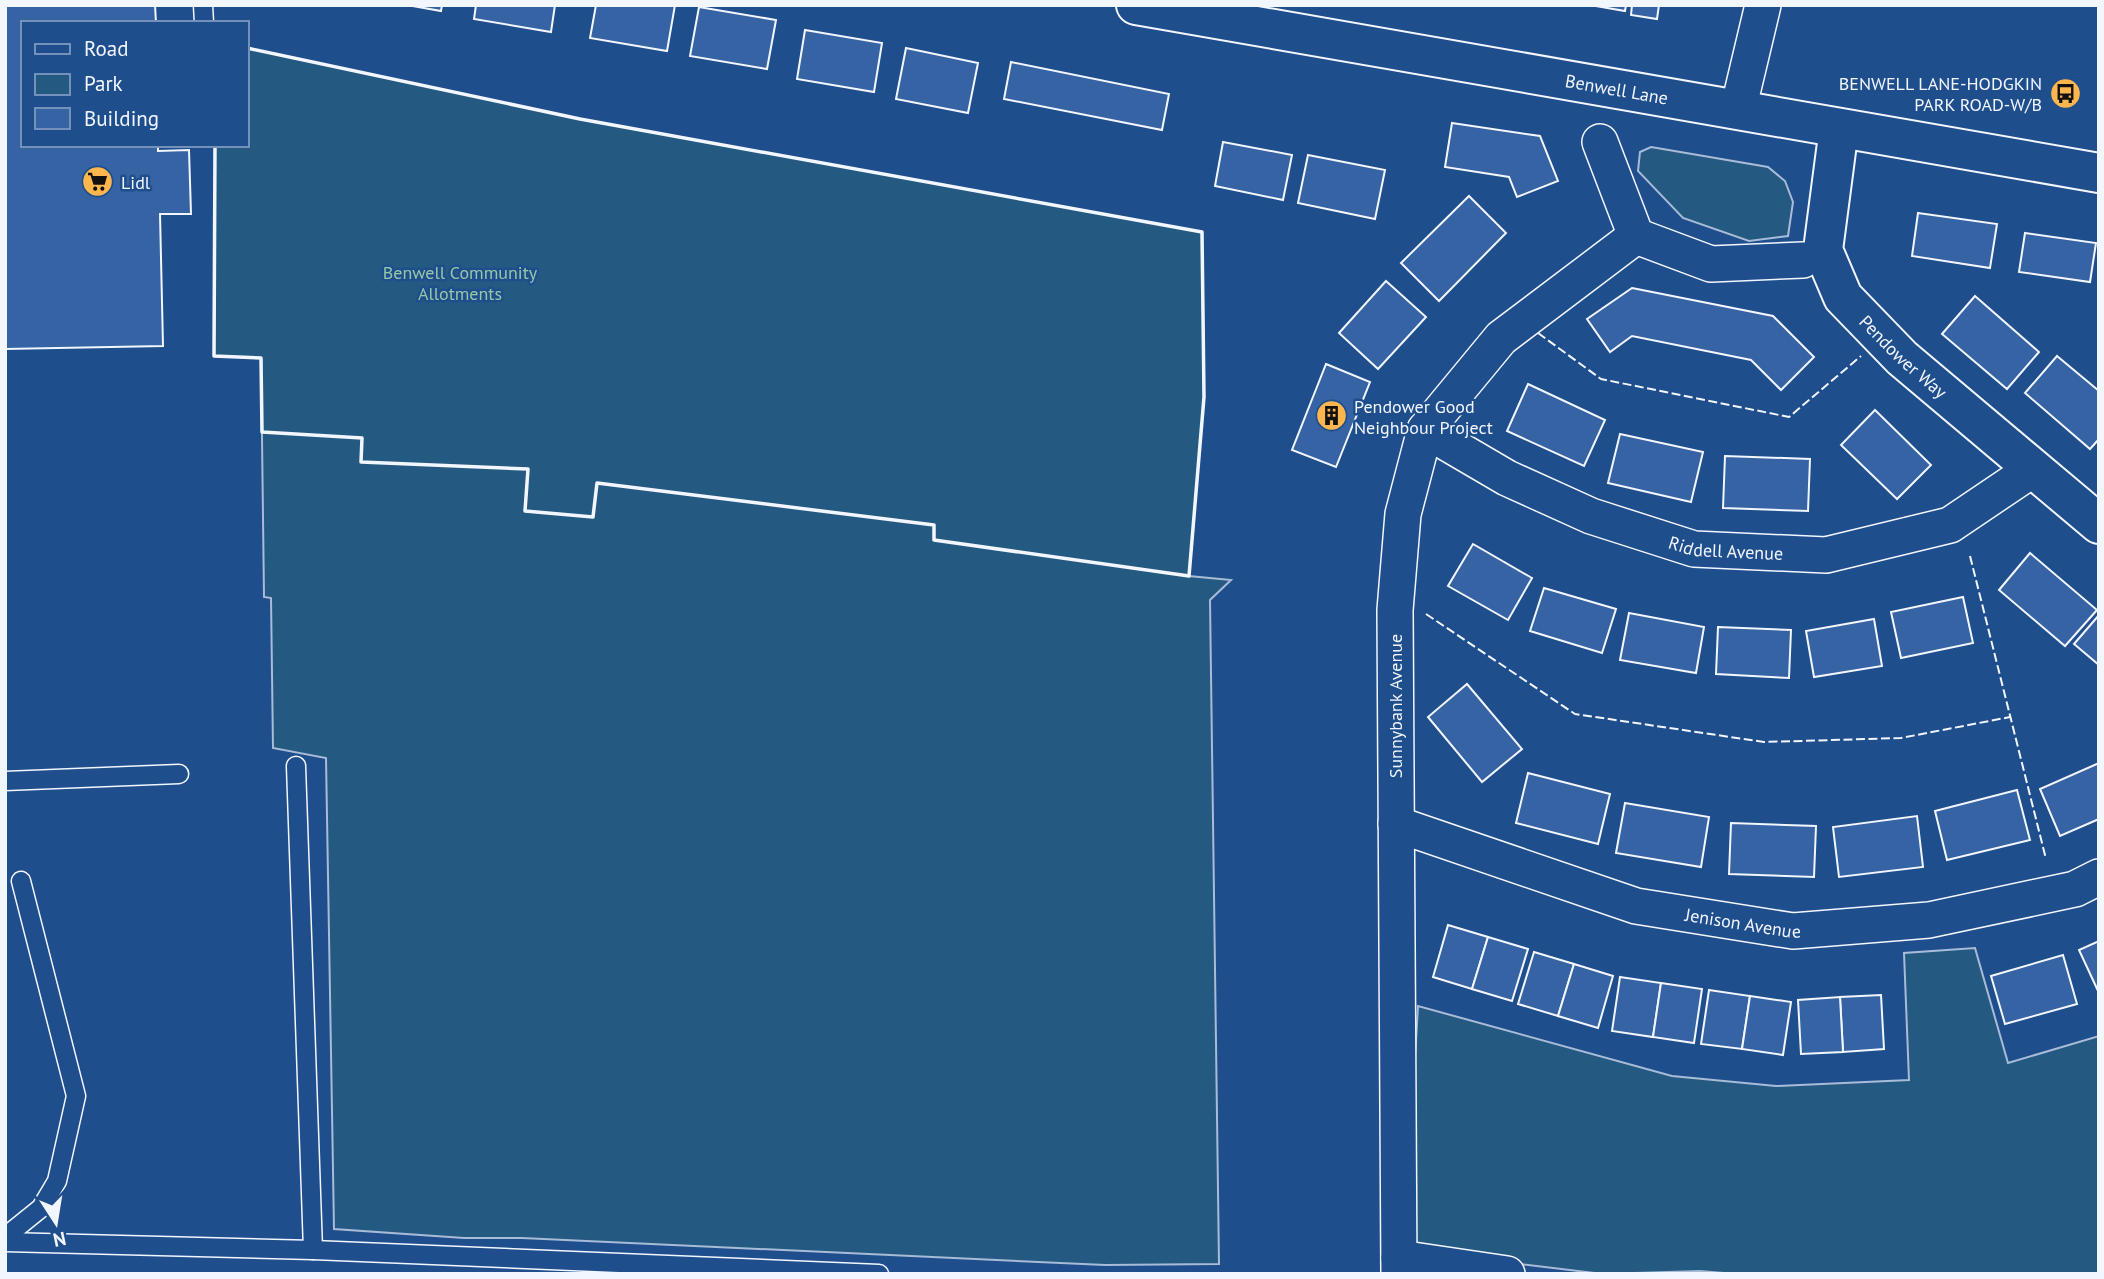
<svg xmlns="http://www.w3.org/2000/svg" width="2104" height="1279" font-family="'PT Sans',sans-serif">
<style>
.green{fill:#245a82;stroke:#a8bbd7;stroke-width:2}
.building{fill:#3563a3;stroke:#f2f6ff;stroke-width:2}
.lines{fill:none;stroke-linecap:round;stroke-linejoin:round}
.lane-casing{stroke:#f2f6ff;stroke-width:21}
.street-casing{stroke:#f2f6ff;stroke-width:38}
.secondary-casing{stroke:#f2f6ff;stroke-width:42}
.lane{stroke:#1f4e8c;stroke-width:18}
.street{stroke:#1f4e8c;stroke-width:35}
.secondary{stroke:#1f4e8c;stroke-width:38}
.fence{stroke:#f2f6ff;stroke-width:2;stroke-dasharray:9 3.5;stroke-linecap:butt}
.wall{stroke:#f2f6ff;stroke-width:3.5}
.labels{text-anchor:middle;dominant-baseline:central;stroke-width:5;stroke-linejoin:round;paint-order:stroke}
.poi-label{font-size:18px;fill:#f2f6ff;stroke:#1f4e8c;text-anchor:start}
.street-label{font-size:18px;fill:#f2f6ff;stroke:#1f4e8c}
.park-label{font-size:18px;fill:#97c8a6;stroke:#1f4e8c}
</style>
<rect width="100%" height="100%" fill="#1f4e8c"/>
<!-- green -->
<g class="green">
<path d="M247,48L580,119L1202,232L1204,397L1189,576L1231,580L1210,600L1219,1264L1105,1265L522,1238H464L334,1229L326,758L273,748L271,598L264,597L261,358L214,356L215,145H247Z"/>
<path d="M1651,147L1768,167L1785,181L1793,202L1788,236L1749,241L1683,218L1638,171L1640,152Z"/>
<path d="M1975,948L2008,1063L2099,1036V1274H1736L1700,1271L1603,1274L1404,1250L1418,1006L1672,1076L1776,1086L1909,1080L1904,953Z"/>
</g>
<!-- building -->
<g class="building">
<path d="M5,5H155L156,23H23V145H158V151L189,150L191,214H160L163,346L5,349Z"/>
<path d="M407,5H442L441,11Z"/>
<path d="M476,5H555L551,32L474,19Z"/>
<path d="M596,5H675L667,51L590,38Z"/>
<path d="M1590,5H1626L1625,11Z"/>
<path d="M1632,5H1659L1657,19L1631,15Z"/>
<path d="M699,7L776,20L767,69L690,56Z"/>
<path d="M805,30L882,43L874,92L797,79Z"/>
<path d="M906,48L978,63L968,113L896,99Z"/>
<path d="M1011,62L1169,94L1162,130L1004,99Z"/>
<path d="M1452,123L1540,136L1558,181L1517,197L1509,177L1445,167Z"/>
<path d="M1223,142L1292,155L1283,200L1215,186Z"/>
<path d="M1308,155L1385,170L1375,219L1298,203Z"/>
<path d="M1469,196L1506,233L1439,301L1401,263Z"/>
<path d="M1918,213L1997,224L1990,268L1912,256Z"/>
<path d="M2025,233L2096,243L2090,282L2019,272Z"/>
<path d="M1386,281L1426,317L1378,369L1339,333Z"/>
<path d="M1632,288L1773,316L1814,357L1781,390L1751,360L1632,336L1610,352L1587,319Z"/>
<path d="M1975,296L2039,352L2007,389L1942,334Z"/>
<path d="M2057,356L2099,391V439L2090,449L2025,393Z"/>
<path d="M1326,364L1370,382L1336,467L1292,450Z"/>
<path d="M1528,384L1605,420L1584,466L1507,431Z"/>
<path d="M1875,410L1931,465L1897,499L1841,445Z"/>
<path d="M1620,434L1703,452L1691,502L1608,483Z"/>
<path d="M1725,456L1810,459L1808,511L1723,508Z"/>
<path d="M1473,544L1532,578L1508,620L1448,586Z"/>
<path d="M2030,553L2097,610L2065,646L1999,590Z"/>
<path d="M1544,588L1616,609L1602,653L1530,631Z"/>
<path d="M1963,597L1973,643L1901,658L1891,612Z"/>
<path d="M1629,613L1704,627L1696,673L1620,660Z"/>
<path d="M2099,615V665L2074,644Z"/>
<path d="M1874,619L1882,666L1814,677L1806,631Z"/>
<path d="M1718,627L1791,630L1789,678L1716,674Z"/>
<path d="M1467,684L1522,749L1482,782L1428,717Z"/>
<path d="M2099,763V819L2060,836L2040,789Z"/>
<path d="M1528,773L1610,794L1598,844L1516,823Z"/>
<path d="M2017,790L2030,840L1947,860L1935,811Z"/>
<path d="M1625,803L1709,817L1701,867L1616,853Z"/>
<path d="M1917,816L1923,867L1839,877L1833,827Z"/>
<path d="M1731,823L1816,826L1814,877L1729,874Z"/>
<path d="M1448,925L1488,937L1472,989L1433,977Z"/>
<path d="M1488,937L1528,949L1512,1001L1472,989Z"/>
<path d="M2099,941V993L2079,950Z"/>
<path d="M1534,952L1574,964L1558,1016L1518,1004Z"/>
<path d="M2063,955L2077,1004L2005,1024L1991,976Z"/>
<path d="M1574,964L1613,976L1598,1028L1558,1016Z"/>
<path d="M1620,977L1661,983L1653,1037L1612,1031Z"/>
<path d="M1661,983L1702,989L1694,1043L1653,1037Z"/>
<path d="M1709,990L1750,996L1742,1049L1701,1044Z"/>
<path d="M1881,995L1884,1049L1843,1052L1840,997Z"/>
<path d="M1750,996L1791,1002L1783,1055L1742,1049Z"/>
<path d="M1840,997L1843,1052L1801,1054L1798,1000Z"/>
</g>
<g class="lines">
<defs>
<g id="lane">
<path d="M203,5L204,23"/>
<path d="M296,766L313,1250"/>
<path d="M5,781L179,774"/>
<path d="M5,1237L41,1208L57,1181L76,1096L21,881"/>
<path d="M5,1242L313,1250L879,1274"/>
</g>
<g id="street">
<path d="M1738,110L1763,5"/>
<path d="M1600,142L1636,236L1711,264L1803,260"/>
<path id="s1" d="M1425,430L1507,478L1591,516L1694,549L1826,555L1950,525L2033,469"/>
<path id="s2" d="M1396,824L1636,906L1793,931L1929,920L2075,889L2099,877"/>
<path d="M1399,1258L1507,1274"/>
<path d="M1399,1274L1395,610L1403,514L1425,430L1501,338L1636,236"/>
</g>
<g id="secondary">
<path id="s3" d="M1136,5L2099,173"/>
<path id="s4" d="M1839,128L1823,250L1843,297L1902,358L2099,524"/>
</g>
</defs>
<!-- lane casing -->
<use href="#lane" class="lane-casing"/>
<!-- street casing -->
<use href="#street" class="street-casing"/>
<!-- secondary casing -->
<use href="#secondary" class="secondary-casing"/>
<!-- lane -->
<use href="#lane" class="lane"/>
<!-- street -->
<use href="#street" class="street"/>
<!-- secondary -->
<use href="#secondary" class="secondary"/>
<!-- fence -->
<g class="fence">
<path d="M1538,333L1601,379L1789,417L1861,356"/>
<path d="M1970,556L2046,859"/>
<path d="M1426,614L1575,714L1764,742L1901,738L2010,717"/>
</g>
<!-- wall -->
<path class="wall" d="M215,145L214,356L261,358L262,432L362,438L361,462L528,469L525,511L593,517L597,483L934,525V540L1189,576L1204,397L1202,232L580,119L247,48"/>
</g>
<!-- icons -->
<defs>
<symbol id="bus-disc" viewBox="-11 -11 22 22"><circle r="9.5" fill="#ffb74d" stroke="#1f4e8c"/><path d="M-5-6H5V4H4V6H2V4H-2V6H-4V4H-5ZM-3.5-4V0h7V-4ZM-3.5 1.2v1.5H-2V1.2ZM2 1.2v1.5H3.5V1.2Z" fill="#111"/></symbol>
<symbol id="supermarket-disc" viewBox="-11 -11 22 22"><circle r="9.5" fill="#ffb74d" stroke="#1f4e8c"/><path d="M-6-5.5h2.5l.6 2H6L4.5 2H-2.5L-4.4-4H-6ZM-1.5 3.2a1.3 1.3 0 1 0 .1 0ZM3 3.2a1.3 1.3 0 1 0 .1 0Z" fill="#111"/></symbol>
<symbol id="building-disc" viewBox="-11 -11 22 22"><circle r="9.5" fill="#ffb74d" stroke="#1f4e8c"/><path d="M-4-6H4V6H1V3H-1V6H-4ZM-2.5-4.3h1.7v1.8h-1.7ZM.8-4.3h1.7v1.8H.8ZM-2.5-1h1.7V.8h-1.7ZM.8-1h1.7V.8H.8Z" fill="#111"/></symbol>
</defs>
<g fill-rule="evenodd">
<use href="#bus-disc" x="2048" y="76" width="35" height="35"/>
<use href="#supermarket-disc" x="80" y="164" width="35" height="35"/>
<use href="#building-disc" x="1314" y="398" width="35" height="35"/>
</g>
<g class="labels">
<!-- poi labels -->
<g class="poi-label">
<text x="2042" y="83" text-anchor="end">BENWELL LANE-HODGKIN<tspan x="2042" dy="21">PARK ROAD-W/B</tspan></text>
<text x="121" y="182">Lidl</text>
<text x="1354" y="406">Pendower Good<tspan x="1354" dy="21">Neighbour Project</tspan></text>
</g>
<!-- street labels -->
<g class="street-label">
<text stroke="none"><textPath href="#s3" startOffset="488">Benwell Lane</textPath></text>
<text stroke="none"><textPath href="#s4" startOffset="259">Pendower Way</textPath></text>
<text stroke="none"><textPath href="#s1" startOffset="327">Riddell Avenue</textPath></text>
<text transform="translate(1395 706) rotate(-90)">Sunnybank Avenue</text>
<text stroke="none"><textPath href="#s2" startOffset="362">Jenison Avenue</textPath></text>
</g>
<!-- park labels -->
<g class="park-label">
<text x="460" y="272">Benwell Community<tspan x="460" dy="21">Allotments</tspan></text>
</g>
</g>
<!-- border -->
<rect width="2104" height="1279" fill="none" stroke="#f2f6ff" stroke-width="14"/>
<!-- legend -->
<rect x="21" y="21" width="228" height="126" fill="#1f4e8c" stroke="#7391ba" stroke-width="2"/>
<rect x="35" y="44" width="35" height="10" fill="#1f4e8c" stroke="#7391ba" stroke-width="2"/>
<text x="84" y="56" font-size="21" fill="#f2f6ff">Road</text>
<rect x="35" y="74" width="35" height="21" fill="#245a82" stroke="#7391ba" stroke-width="2"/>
<text x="84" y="91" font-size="21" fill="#f2f6ff">Park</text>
<rect x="35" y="108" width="35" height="21" fill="#3563a3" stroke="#7391ba" stroke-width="2"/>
<text x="84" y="126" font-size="21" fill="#f2f6ff">Building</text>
<!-- north arrow -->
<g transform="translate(56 1223) rotate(168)" stroke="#1f4e8c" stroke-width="5" paint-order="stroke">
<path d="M0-5L12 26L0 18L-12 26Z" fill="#f2f6ff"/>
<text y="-10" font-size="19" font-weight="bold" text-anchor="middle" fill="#f2f6ff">N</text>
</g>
</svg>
